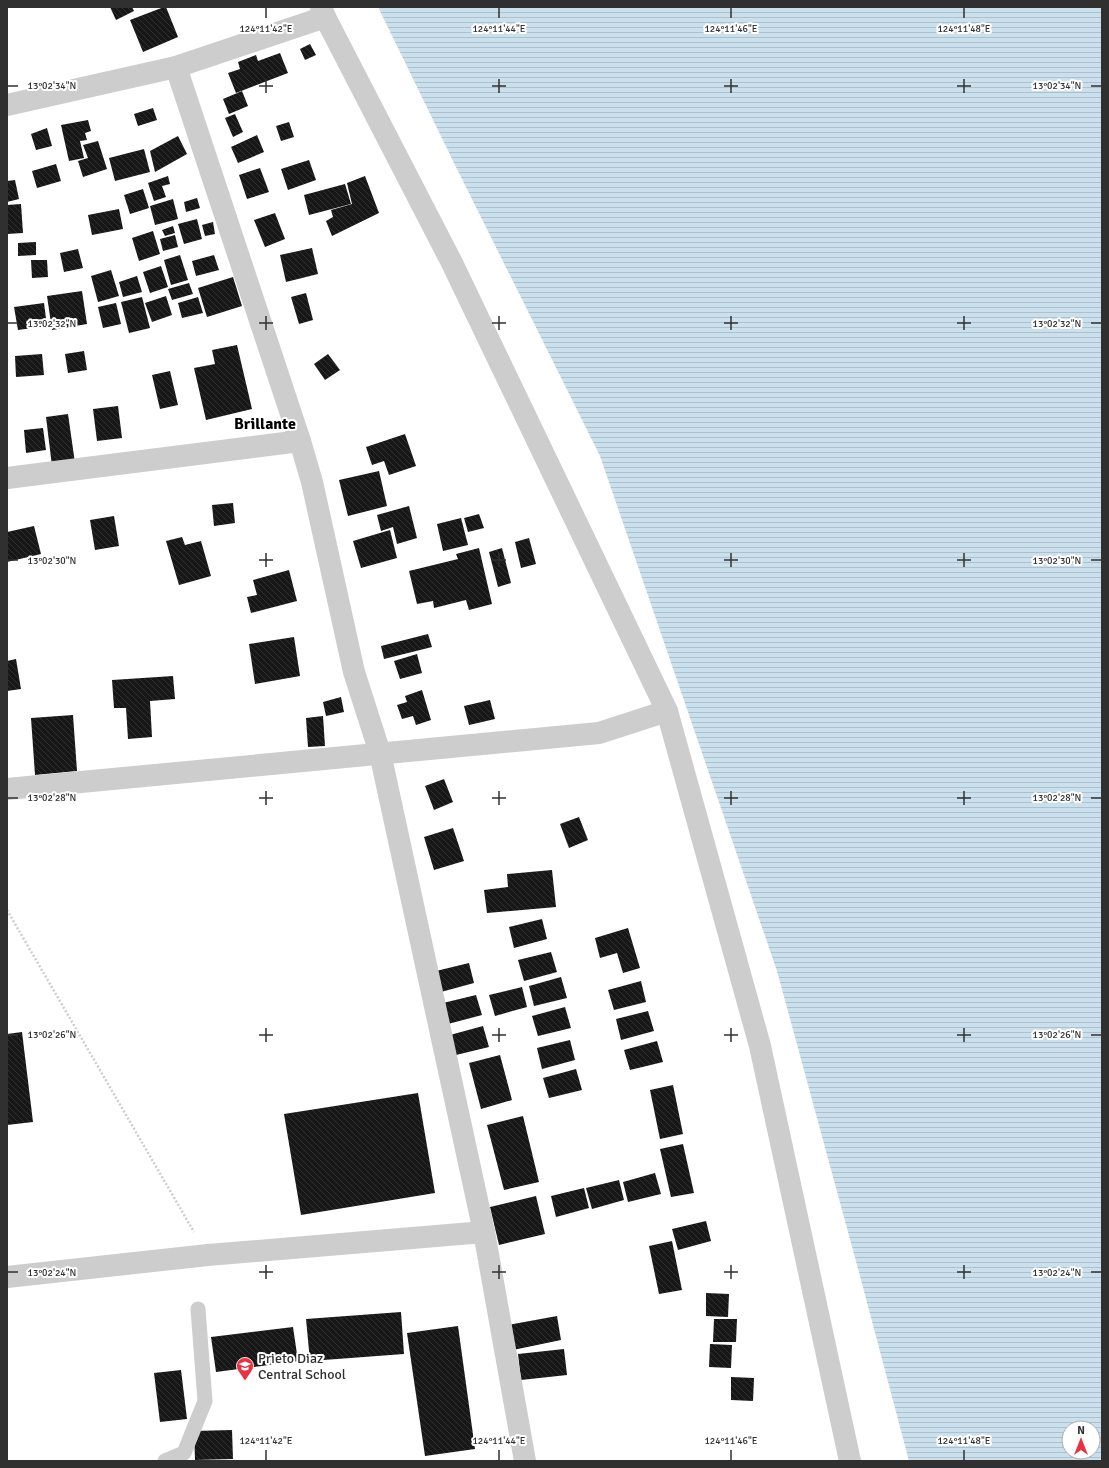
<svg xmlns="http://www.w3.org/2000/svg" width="1109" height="1468" font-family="Signika,sans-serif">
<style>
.water{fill:url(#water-rules);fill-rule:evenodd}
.building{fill:url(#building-back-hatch)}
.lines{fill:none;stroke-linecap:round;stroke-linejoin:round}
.path{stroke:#cdcdcd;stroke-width:2.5;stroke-dasharray:2 2;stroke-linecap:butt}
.service{stroke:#cdcdcd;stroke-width:15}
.minor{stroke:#cdcdcd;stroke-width:22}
.tertiary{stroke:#cdcdcd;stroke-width:22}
.ticks{fill:none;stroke:#303030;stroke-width:1.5}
.labels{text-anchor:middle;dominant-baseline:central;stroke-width:4;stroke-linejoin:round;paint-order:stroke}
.poi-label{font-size:14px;fill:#303030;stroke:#fff;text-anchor:start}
.quarter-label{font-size:16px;font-weight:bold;fill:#000;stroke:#fff}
.ticks-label{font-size:10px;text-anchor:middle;fill:#303030;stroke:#fff;stroke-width:4;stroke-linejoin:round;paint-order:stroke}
</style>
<defs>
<pattern id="water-rules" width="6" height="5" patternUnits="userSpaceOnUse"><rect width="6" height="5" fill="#cbe0ed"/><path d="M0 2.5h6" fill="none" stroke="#afc0cc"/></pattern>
<pattern id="building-back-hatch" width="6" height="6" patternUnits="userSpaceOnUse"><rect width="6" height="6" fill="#171717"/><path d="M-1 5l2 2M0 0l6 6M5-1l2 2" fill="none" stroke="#303030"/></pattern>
</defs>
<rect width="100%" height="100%" fill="#fff"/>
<!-- water -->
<path class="water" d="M378,7H1102V1461H909L860,1276L777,971L600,456L454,163ZM1069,1428H1093V1452H1069Z"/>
<!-- building -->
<g class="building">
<path d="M110,7H132L134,11L116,20Z"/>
<path d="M164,7H166L178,37L143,52L130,20Z"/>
<path d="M310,44L316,55L305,60L300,49Z"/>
<path d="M280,53L288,73L236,93L228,73L240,69L238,62L256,55L258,61Z"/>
<path d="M242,91L248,106L229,114L223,99Z"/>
<path d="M153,108L157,120L138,126L134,114Z"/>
<path d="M235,114L243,132L233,137L225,118Z"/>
<path d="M88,120L91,131L85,133L87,140L80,141L84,158L69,161L61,125Z"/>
<path d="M289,122L294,137L281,141L276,126Z"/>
<path d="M47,128L52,146L36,150L31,134Z"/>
<path d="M257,135L264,152L238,163L231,147Z"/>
<path d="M178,136L187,154L155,172L150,151Z"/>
<path d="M98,141L107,169L83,177L78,161L88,158L83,145Z"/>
<path d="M144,149L150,172L115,181L109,158Z"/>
<path d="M309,160L316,180L288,190L281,169Z"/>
<path d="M56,164L61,181L37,188L32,171Z"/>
<path d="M260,168L269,192L247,199L239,175Z"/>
<path d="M168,176L170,184L162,186L166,197L154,201L148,183Z"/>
<path d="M365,176L379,213L332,236L326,221L333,217L331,210L352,204L347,183Z"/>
<path d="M15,180L19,199L7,202V181Z"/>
<path d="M345,184L351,204L309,215L304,195Z"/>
<path d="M143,189L149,208L130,214L124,195Z"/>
<path d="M197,198L200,208L186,212L184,202Z"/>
<path d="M173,199L178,219L155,225L150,206Z"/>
<path d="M21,204L23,233L7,234V205Z"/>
<path d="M119,209L123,229L92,235L88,215Z"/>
<path d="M275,213L285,239L265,247L254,220Z"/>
<path d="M197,219L202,239L184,244L178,224Z"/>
<path d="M213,222L215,234L205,236L202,225Z"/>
<path d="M173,226L175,233L165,236L162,230Z"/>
<path d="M153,231L160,254L139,261L132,238Z"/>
<path d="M175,235L178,247L163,251L160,239Z"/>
<path d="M36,242V255L18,256V243Z"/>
<path d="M312,248L318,274L286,282L280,255Z"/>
<path d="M78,249L83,268L64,272L60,253Z"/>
<path d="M180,255L188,280L171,285L164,260Z"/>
<path d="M214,255L219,270L196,276L192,261Z"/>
<path d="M31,260H47L48,277L32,278Z"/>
<path d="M161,266L168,287L150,293L143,272Z"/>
<path d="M111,270L119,296L98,302L91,276Z"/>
<path d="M137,276L142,292L123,297L119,282Z"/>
<path d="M233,277L242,306L207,317L198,288Z"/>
<path d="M189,283L193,294L172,300L168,289Z"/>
<path d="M82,291L87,324L52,330L47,296Z"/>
<path d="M306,293L313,320L299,324L291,297Z"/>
<path d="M166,296L172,315L152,322L145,303Z"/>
<path d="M142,297L150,328L129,333L121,302Z"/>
<path d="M198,297L203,313L182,318L178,303Z"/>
<path d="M44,303L47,326L18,330L14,307Z"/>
<path d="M116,303L121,324L103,328L98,307Z"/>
<path d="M237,345L252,409L206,420L194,368L215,364L212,350Z"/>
<path d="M84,351L87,370L68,373L65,354Z"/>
<path d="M42,354L44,375L16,377L15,356Z"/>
<path d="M328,354L340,370L325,380L314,364Z"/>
<path d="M170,371L178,405L160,409L152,375Z"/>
<path d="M118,406L122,438L97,441L93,409Z"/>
<path d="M68,414L75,463L52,466L46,417Z"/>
<path d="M43,428L46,450L26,453L24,430Z"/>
<path d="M405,434L416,466L389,475L384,461L372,465L366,447Z"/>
<path d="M379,471L387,506L348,516L339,480Z"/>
<path d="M233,503L235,523L214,526L212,505Z"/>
<path d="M409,506L417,538L397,544L393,527L381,531L377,515Z"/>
<path d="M479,514L484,528L468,532L464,518Z"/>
<path d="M114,516L119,546L95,550L90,520Z"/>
<path d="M461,518L468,545L443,551L437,524Z"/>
<path d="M34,526L41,554L7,562V532Z"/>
<path d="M390,530L397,558L361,568L353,541Z"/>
<path d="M182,537L185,545L201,541L211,576L179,585L166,541Z"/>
<path d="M529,538L536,564L521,568L515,542Z"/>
<path d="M479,548L492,604L469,610L466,600L434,608L433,601L417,604L409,571L458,559L456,554Z"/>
<path d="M502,548L511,583L498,587L489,552Z"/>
<path d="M289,570L297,601L251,613L247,597L257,595L253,580Z"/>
<path d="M428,634L432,647L384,659L381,646Z"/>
<path d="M294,637L300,676L255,684L249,644Z"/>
<path d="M417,654L422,673L400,679L394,661Z"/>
<path d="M16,659L21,689L7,691V661Z"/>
<path d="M173,676L175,699L150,701L152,737L128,739L126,708H114L112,680Z"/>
<path d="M422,690L431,720L416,725L413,716L402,719L397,705L407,702L405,696Z"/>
<path d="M341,697L344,712L326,716L323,702Z"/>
<path d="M490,700L495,719L469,725L464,706Z"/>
<path d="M73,715L77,771L35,775L31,718Z"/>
<path d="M323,716L325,746L308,747L306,718Z"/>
<path d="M444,779L453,802L434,810L425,786Z"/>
<path d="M579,817L588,840L569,848L560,824Z"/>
<path d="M453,828L464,861L434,870L424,837Z"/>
<path d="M552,870L556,907L487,913L484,890L508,887L507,874Z"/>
<path d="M542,919L547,939L514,948L509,927Z"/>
<path d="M628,928L640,968L623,973L617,953L600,958L595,938Z"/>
<path d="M551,952L557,972L524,981L518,960Z"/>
<path d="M469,963L474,983L441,992L436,971Z"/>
<path d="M561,977L567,998L534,1006L529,986Z"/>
<path d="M641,981L646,1002L614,1010L608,990Z"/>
<path d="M522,987L527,1007L495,1016L489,995Z"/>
<path d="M476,995L482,1015L448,1024L443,1003Z"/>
<path d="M565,1007L571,1028L538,1036L532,1016Z"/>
<path d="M648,1011L654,1031L621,1040L616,1019Z"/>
<path d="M483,1026L489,1047L456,1055L450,1035Z"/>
<path d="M22,1032L33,1122L7,1125V1034Z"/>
<path d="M570,1040L575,1060L542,1069L537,1048Z"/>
<path d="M657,1041L663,1062L630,1070L624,1050Z"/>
<path d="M500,1055L512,1100L481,1109L469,1063Z"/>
<path d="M576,1069L582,1090L549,1098L543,1078Z"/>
<path d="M673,1085L683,1134L660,1139L650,1090Z"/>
<path d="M418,1093L435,1193L301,1215L284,1114Z"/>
<path d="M523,1116L539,1182L504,1190L487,1125Z"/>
<path d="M683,1144L694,1193L671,1197L660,1149Z"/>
<path d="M655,1173L661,1194L628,1202L623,1182Z"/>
<path d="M619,1180L624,1200L592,1209L586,1188Z"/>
<path d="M584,1188L589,1208L556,1217L551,1196Z"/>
<path d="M536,1196L545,1234L499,1245L490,1207Z"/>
<path d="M706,1221L711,1241L678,1250L672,1229Z"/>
<path d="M672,1241L682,1290L659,1294L649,1246Z"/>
<path d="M706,1293L729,1294L728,1317L706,1316Z"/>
<path d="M401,1312L404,1354L310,1361L306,1319Z"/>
<path d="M557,1316L561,1340L513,1350L508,1325Z"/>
<path d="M714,1319H737L736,1342H713Z"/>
<path d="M458,1326L475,1449L425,1456L407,1333Z"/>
<path d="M293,1327L298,1361L216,1372L211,1337Z"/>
<path d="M710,1344L732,1345L731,1368L709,1367Z"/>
<path d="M564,1349L567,1375L521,1380L518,1354Z"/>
<path d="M181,1370L187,1419L160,1422L154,1373Z"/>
<path d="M731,1377L754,1378L753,1401L731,1400Z"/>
<path d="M232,1430L233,1459L195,1460L194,1431Z"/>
</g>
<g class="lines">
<!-- path -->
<path class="path" d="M7,910L194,1232"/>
<!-- service -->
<path class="service" d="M165,1461L184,1453L205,1401L198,1309"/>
<!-- minor -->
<g class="minor">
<path d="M321,7L325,17L452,263L667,711L760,1046L850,1461"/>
<path d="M7,105L176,67L325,17"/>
<path d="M7,478L300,441"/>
<path d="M7,1277L208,1255L484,1232"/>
</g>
<!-- tertiary -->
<g class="tertiary">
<path d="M176,67L300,441L312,482L354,672L380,753L484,1232L525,1461"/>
<path d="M7,789L599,733L667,711"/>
</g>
</g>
<!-- ticks -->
<path class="ticks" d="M266,8V18M499,8V18M731,8V18M964,8V18M266,79V93M499,79V93M731,79V93M964,79V93M8,86H18M259,86H273M492,86H506M724,86H738M957,86H971M1091,86H1101M266,316V330M499,316V330M731,316V330M964,316V330M8,323H18M259,323H273M492,323H506M724,323H738M957,323H971M1091,323H1101M266,553V567M499,553V567M731,553V567M964,553V567M8,560H18M259,560H273M492,560H506M724,560H738M957,560H971M1091,560H1101M266,791V805M499,791V805M731,791V805M964,791V805M8,798H18M259,798H273M492,798H506M724,798H738M957,798H971M1091,798H1101M266,1028V1042M499,1028V1042M731,1028V1042M964,1028V1042M8,1035H18M259,1035H273M492,1035H506M724,1035H738M957,1035H971M1091,1035H1101M266,1265V1279M499,1265V1279M731,1265V1279M964,1265V1279M8,1272H18M259,1272H273M492,1272H506M724,1272H738M957,1272H971M1091,1272H1101M266,1450V1460M499,1450V1460M731,1450V1460M964,1450V1460"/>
<!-- icons -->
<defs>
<symbol id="school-pin" viewBox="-11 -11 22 30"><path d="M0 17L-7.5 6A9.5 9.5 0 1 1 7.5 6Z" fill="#e73244" stroke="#fff"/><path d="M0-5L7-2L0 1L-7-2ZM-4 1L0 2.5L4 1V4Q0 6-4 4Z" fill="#fff"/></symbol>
</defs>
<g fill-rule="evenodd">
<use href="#school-pin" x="235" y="1356" width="20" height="27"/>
</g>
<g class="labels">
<!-- poi labels -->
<g class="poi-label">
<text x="258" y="1358">Prieto Diaz<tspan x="258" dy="16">Central School</tspan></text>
</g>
<!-- quarter labels -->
<g class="quarter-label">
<text x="265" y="424">Brillante</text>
</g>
</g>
<g class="ticks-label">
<text x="266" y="32">124°11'42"E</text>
<text x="499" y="32">124°11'44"E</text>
<text x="731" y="32">124°11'46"E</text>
<text x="964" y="32">124°11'48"E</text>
<text x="52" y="89">13°02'34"N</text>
<text x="1057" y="89">13°02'34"N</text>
<text x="52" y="327">13°02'32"N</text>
<text x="1057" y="327">13°02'32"N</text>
<text x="52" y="564">13°02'30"N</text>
<text x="1057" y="564">13°02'30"N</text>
<text x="52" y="801">13°02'28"N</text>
<text x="1057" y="801">13°02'28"N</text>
<text x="52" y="1038">13°02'26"N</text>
<text x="1057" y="1038">13°02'26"N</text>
<text x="52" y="1276">13°02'24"N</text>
<text x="1057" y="1276">13°02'24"N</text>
<text x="266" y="1444">124°11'42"E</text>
<text x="499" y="1444">124°11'44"E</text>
<text x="731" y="1444">124°11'46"E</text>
<text x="964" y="1444">124°11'48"E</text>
</g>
<!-- border -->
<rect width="1109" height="1468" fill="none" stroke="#303030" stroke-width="16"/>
<!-- north arrow -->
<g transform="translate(1081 1440)"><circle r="19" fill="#ffffff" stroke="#acacac"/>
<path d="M0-3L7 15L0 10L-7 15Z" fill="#e73244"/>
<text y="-6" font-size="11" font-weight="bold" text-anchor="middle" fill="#303030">N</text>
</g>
</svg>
